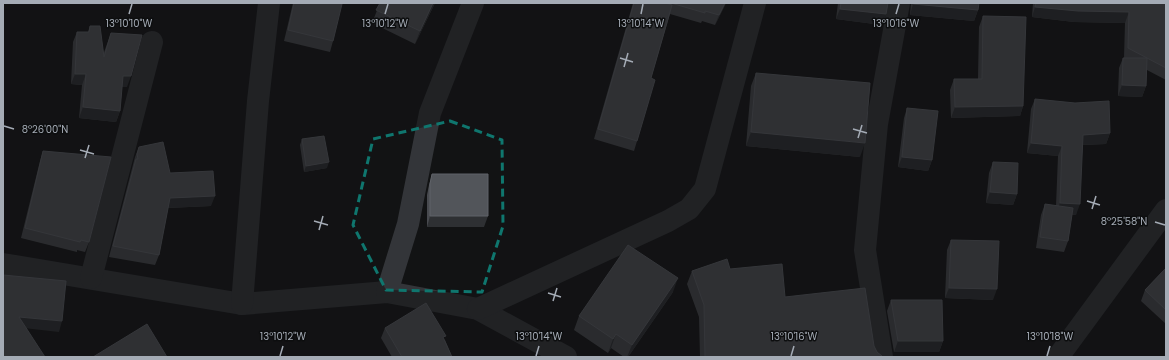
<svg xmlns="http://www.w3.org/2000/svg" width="1169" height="360" font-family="Poppins,sans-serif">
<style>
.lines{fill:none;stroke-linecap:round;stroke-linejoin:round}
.minor{stroke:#333539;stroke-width:22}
.wall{fill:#484a4f}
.shaded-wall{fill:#2e3033}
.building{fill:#52555a;stroke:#5f6268}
.marked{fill:none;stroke:#0f766e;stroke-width:3;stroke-dasharray:8 5;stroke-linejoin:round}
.ticks{fill:none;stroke:#a4abb5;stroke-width:1.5}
.ticks-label{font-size:10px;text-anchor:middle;fill:#a4abb5;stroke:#0d0e0f;stroke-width:3;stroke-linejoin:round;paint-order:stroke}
</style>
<rect width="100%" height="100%" fill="#121314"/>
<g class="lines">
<!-- minor -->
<g class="minor">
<path d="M3,264L242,304L387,292L478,309L566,357"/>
<path d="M91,278L152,42"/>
<path d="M387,292L408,224L430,113L473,3"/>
<path d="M242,304L258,101L269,3"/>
<path d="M478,309L668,221L689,209L705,189L755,3"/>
<path d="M882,357L865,250L877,124L899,3"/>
<path d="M1058,357L1166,210"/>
</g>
</g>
<!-- wall -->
<g class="wall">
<path d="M293,3H339L333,41L330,52L284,41Z"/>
<path d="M380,3H435L415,44L372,23Z"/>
<path d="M633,3H726L715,25L702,21L701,23L670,14L651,78L637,141L634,151L594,139Z"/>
<path d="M838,3H888L886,14L882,25L836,19Z"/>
<path d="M911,3H979L978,10L974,21L910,15Z"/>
<path d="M1033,3H1166V80L1147,70L1146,86L1142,97L1118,96L1119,68L1123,58H1124L1125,23L1074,22L1032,17Z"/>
<path d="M983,16L1023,106L1020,116L951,118L950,90L954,79H978L979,27Z"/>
<path d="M90,26L103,55L111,33L127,87H122L120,111L116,122L79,118L82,85L71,84L73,42L77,32H88Z"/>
<path d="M756,73L860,157L746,146L751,86Z"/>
<path d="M1035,99L1110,133L1106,144L1083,145L1076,215H1072L1068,241L1064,252L1036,248L1041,215L1045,204L1056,206L1058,156L1027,153L1031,109Z"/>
<path d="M907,108L932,160L928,171L898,167L904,118Z"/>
<path d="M302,139L327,168L304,172L300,145Z"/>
<path d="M139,147L170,173L211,206L168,208L159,255L155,265L109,257L135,157Z"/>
<path d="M43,151L89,242L85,252L77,250V252L21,238L40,161Z"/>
<path d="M993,162L1017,194L1013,205L986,203L989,173Z"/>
<path d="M432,174L484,227H427V195L429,185Z"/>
<path d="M951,240L993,300L945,298L947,250Z"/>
<path d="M1166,268V324L1141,301L1145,290Z"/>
<path d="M730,269L785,297L874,346L877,352L882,357H700L699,317L687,284L692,271Z"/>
<path d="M673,292L628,357H624L611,348L608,353L574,330L579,316Z"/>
<path d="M891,300L943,341L939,352H894L887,311Z"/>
<path d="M385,328L445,340L452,357H392L381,338Z"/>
</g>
<!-- shaded-wall -->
<g class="shaded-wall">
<path d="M433,3H435L415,44L420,31Z"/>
<path d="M725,3H726L715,25L719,15Z"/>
<path d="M913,4L978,10L974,21L910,15Z"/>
<path d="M1035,7L1129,12L1125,23L1074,22L1032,17Z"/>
<path d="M840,9L886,14L882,25L836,19Z"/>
<path d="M75,74H86L82,85L71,84Z"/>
<path d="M123,76H131L127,87H119Z"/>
<path d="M1122,85L1146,86L1142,97L1118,96Z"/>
<path d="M1023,106L1020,116L951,118L955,107Z"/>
<path d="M83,107L120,111L116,122L79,118Z"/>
<path d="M751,132L865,143L860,157L746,146Z"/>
<path d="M1110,133L1106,144L1079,145L1083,135Z"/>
<path d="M1031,143L1062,146L1058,156L1027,153Z"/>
<path d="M902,157L932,160L928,171L898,167Z"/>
<path d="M329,162L327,168L304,172L306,166Z"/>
<path d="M990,192L1017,194L1013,205L986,203Z"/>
<path d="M215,196L211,206L166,208L170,198Z"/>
<path d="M1060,203L1080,204L1076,215L1056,214Z"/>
<path d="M430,216H488L484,227H427Z"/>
<path d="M678,278L673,292L628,357H627L632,345Z"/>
<path d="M949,288L997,289L993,300L945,298Z"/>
<path d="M19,317L62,321L59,332L15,327Z"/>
<path d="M616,334L611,348L608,353L613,339Z"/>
<path d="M898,341H943L939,352H894Z"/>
</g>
<!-- building -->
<g class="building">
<path d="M294,3H339L342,4L333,41L288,30Z"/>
<path d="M380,3H433L420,31L376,10Z"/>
<path d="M634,3H665L672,5L651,78L655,80L637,141L598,129Z"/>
<path d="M671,3H725L719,15L705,11V13Z"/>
<path d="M841,3H888L886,14L840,9Z"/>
<path d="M914,3H979L978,10L913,4Z"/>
<path d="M1036,3H1166V68L1128,48L1129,12L1078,11L1035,7Z"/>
<path d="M983,16L1026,17L1023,106L955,107L954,79H982Z"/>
<path d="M90,26H100L104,57L111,33L142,35L131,76H123L120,111L83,107L86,74H75L77,32H89Z"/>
<path d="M1123,58H1147L1146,86L1122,85Z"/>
<path d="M756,73L870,83L865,143L751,132Z"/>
<path d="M1035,99L1075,103L1109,101L1110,133L1083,135L1080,204L1060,203L1062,146L1031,143Z"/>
<path d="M907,108L938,111L932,160L902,157Z"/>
<path d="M324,136L329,162L306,166L302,139Z"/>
<path d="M163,142L170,173L213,171L215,196L170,198L159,255L113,246L136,159H138L137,154L139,147Z"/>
<path d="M43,151L111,157L89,242L81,240L80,242L25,228Z"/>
<path d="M993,162L1018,163L1017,194L990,192Z"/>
<path d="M432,174H488V216H430V184Z"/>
<path d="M1045,204L1073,208L1068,241L1040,237Z"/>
<path d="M951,240L999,241L997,289L949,288Z"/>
<path d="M628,245L678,278L632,345L616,334L613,339L579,316Z"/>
<path d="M727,259L730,269L782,264L785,297L865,288L874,346L877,352L882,356V357H705L704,305L692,271Z"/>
<path d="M1166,268V310L1145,290Z"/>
<path d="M3,275L66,281L62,321L19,317L45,357H3Z"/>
<path d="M891,300H942L943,341H898Z"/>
<path d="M426,303L446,336L443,337L452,357H402L385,328Z"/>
<path d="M147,324L167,357H93Z"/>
</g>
<!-- marked area -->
<path d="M0 0H1169V360H0ZM450,121L502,140L503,226L482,292L386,290L353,225L373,139Z" fill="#121314" fill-opacity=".55" fill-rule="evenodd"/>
<path class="marked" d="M450,121L502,140L503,226L482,292L386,290L353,225L373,139Z"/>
<!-- ticks -->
<path class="ticks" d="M129,14L132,4M385,14L388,4M641,14L643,4M896,14L899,4M620,58L633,62M624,67L628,53M4,126L14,129M853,129L867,133M858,138L862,125M80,150L94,154M85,158L89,145M1087,201L1100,205M1092,209L1096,196M314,221L328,225M1155,222L1165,225M319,230L323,216M548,293L561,297M553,301L557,288M280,356L283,346M536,356L539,346M791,356L794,346M1047,356L1050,346"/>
<g class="ticks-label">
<text x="129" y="27">13°10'10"W</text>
<text x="385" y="27">13°10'12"W</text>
<text x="641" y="27">13°10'14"W</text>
<text x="896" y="27">13°10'16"W</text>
<text x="45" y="133">8°26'00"N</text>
<text x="1124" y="225">8°25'58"N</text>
<text x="283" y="340">13°10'12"W</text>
<text x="539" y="340">13°10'14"W</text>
<text x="794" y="340">13°10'16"W</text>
<text x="1050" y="340">13°10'18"W</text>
</g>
<!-- border -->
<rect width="1169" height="360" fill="none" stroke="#a4abb5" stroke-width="8"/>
</svg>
